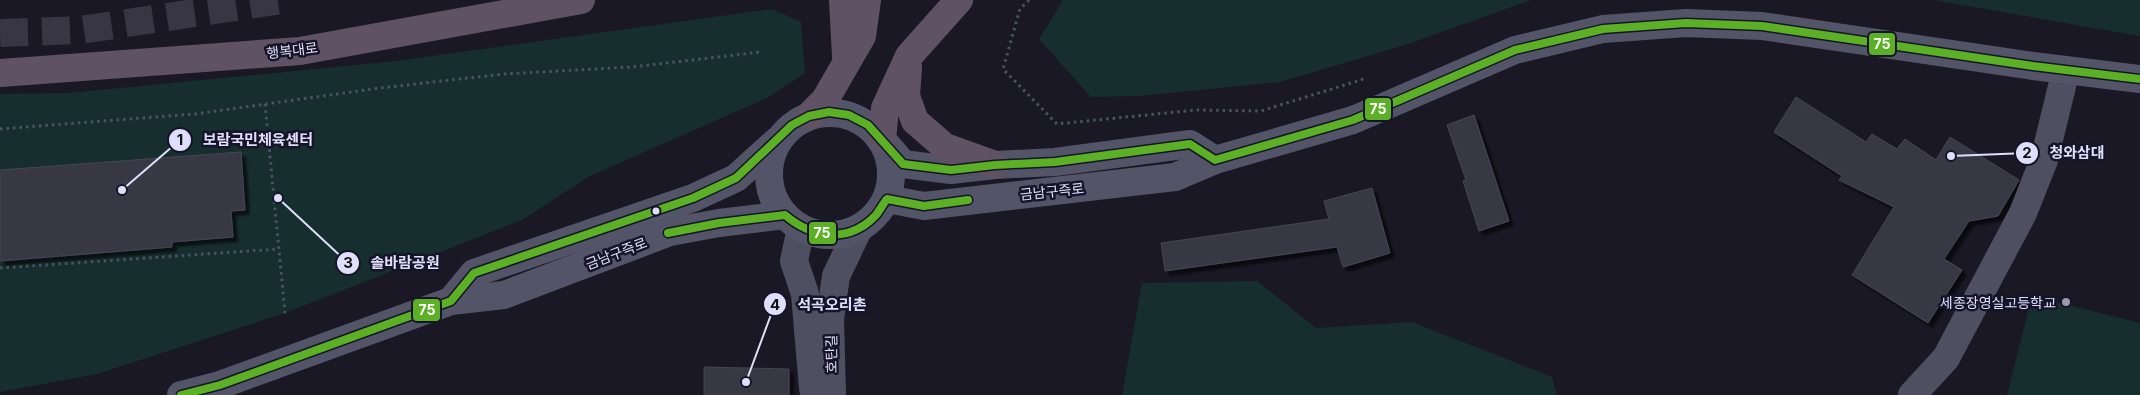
<svg xmlns="http://www.w3.org/2000/svg" width="2140" height="395" font-family="Inter,'Noto Sans KR',sans-serif">
<style>
.green{fill:#172e2e}
.building{fill:#393745;stroke:#474555;filter:url(#shadow)}
.lines{fill:none;stroke-linecap:round;stroke-linejoin:round}
.highway-tunnel{stroke:#383644;stroke-width:28;stroke-dasharray:28 14;stroke-linecap:butt}
.path{stroke:#495460;stroke-width:3;stroke-dasharray:2.5 4;stroke-linecap:butt}
.street{stroke:#4f4f62;stroke-width:28}
.secondary{stroke:#535468;stroke-width:28}
.highway{stroke:#605265;stroke-width:28}
.bus-1-casing{stroke:#161428;stroke-width:11}
.bus-1{stroke:#5bb025;stroke-width:8}
.bus-dot{fill:#e0dffb;stroke:#161428;stroke-width:2}
.poi-dot{fill:#9b99b0;stroke:#161428;stroke-width:2}
.labels{text-anchor:middle;dominant-baseline:central;stroke-width:5;stroke-linejoin:round;paint-order:stroke}
.street-label{font-size:14px;fill:#e0dffb;stroke:#161428}
.poi-label{font-size:14px;fill:#e0dffb;stroke:#161428;text-anchor:end}
.leader{fill:none;stroke:#e0dffb;stroke-width:2}
.callout-dot{fill:#e0dffb;stroke:#161428;stroke-width:2}
.mark-label{font-size:15px;text-anchor:middle;font-weight:bold;fill:#111}
.callout-label{font-size:15px;text-anchor:middle;font-weight:bold;fill:#e0dffb;stroke:#161428;stroke-width:5;stroke-linejoin:round;paint-order:stroke}
.line-badge{stroke:#161428;stroke-width:2}
.badge-label{font-size:14px;text-anchor:middle;font-weight:bold;fill:#fff}
</style>
<defs>
<filter id="shadow"><feDropShadow dx="4.5" dy="4.5" stdDeviation="1" flood-color="#0009"/></filter>
</defs>
<rect width="100%" height="100%" fill="#1a1824"/>
<!-- green -->
<g class="green">
<path d="M1063,0H1531L1405,45L1280,82L1140,96L1091,97L1039,39Z"/>
<path d="M1934,0H2140V36Z"/>
<path d="M772,9L801,22L805,73L767,98L590,176L522,220L285,313L97,374L0,392V94L69,93L396,61Z"/>
<path d="M1257,281L1316,328L1412,322L1552,377L1557,395H1122L1142,283Z"/>
<path d="M2032,296L2140,323V395H2007Z"/>
</g>
<!-- building -->
<g class="building">
<path d="M1796,97L1866,142L1872,134L1897,149L1905,139L1936,160L1950,137L2019,180L1998,216L1969,221L1944,259L1962,270L1928,323L1852,275L1894,207L1839,180L1842,176L1774,132Z"/>
<path d="M1474,115L1509,221L1479,231L1463,181L1466,180L1447,125Z"/>
<path d="M241,152L245,210L231,211L233,237L172,242V247L0,261V170Z"/>
<path d="M1372,188L1390,253L1343,267L1337,247L1165,271L1161,243L1329,219L1324,201Z"/>
<path d="M704,367L789,369V395H704Z"/>
</g>
<g class="lines">
<!-- highway-tunnel -->
<path class="highway-tunnel" d="M0,33L80,30L282,0"/>
<!-- path -->
<g class="path">
<path d="M1029,0L1020,9L1003,69L1057,124L1196,110L1261,111L1367,78"/>
<path d="M265,104L285,313"/>
<path d="M0,129L195,114L380,88L504,74L632,67L761,52"/>
<path d="M0,268L279,249"/>
</g>
<!-- street -->
<g class="street">
<path d="M801,228L794,261L805,294L813,388L815,395"/>
<path d="M832,395L830,319L836,276L859,228"/>
<path d="M1912,395L1946,358L2023,213L2044,160L2066,70"/>
</g>
<!-- secondary -->
<g class="secondary">
<circle cx="830" cy="174" r="61"/>
<path d="M884,142L903,164L951,170L995,165L1055,162L1190,144L1215,160"/>
<path d="M887,199L924,206L1175,177L1215,160L1353,120L1515,50L1603,29L1686,23L1762,26L2033,66L2140,79"/>
<path d="M451,301L474,273L693,198L736,178L777,141"/>
<path d="M181,395L220,385L451,301L504,295L670,232L719,223L785,215"/>
</g>
<!-- highway -->
<g class="highway">
<path d="M843,0L846,56"/>
<path d="M908,67L906,96L915,121L945,147L995,165"/>
<path d="M0,73L300,51L581,0"/>
<path d="M809,116L825,100L862,36L867,0"/>
<path d="M882,140L885,108L909,56L959,0"/>
</g>
<defs>
<g id="bus-1">
<path d="M668,233L719,223L785,215C812,238 849,244 876,215C880,210 883,204 887,199L924,206L968,200"/>
<path d="M181,395L220,385L451,301L474,273L693,198L736,178L792,125L809,116L829,112L849,115L868,125L903,164L951,170L995,165L1055,162L1190,144L1215,160L1353,120L1515,50L1603,29L1686,23L1762,26L2033,66L2140,79"/>
</g>
</defs>
<!-- bus-1 casing -->
<use href="#bus-1" class="bus-1-casing"/>
<!-- bus-1 -->
<use href="#bus-1" class="bus-1"/>
</g>
<!-- markers -->
<circle class="bus-dot" cx="656" cy="211" r="4.5"/>
<circle class="poi-dot" cx="2066" cy="302" r="5"/>
<g class="labels">
<!-- street labels -->
<g class="street-label">
<text transform="translate(292 50) rotate(-7)">행복대로</text>
<text transform="translate(1052 191) rotate(-6)">금남구즉로</text>
<text transform="translate(616 253) rotate(-21)">금남구즉로</text>
<text transform="translate(831 354) rotate(-91)">호탄길</text>
</g>
<!-- poi labels -->
<g class="poi-label">
<text x="2056" y="302">세종장영실고등학교</text>
</g>
</g>
<!-- callouts -->
<path class="leader" d="M122 190L180 140M1951 156L2027 153M278 198L348 263M746 382L775 304"/>
<g class="callout-dot">
<circle cx="122" cy="190" r="5"/>
<circle cx="1951" cy="156" r="5"/>
<circle cx="278" cy="198" r="5"/>
<circle cx="746" cy="382" r="5"/>
<circle cx="180" cy="140" r="12"/>
<circle cx="2027" cy="153" r="12"/>
<circle cx="348" cy="263" r="12"/>
<circle cx="775" cy="304" r="12"/>
</g>
<g class="mark-label">
<text x="180" y="145">1</text>
<text x="2027" y="158">2</text>
<text x="348" y="268">3</text>
<text x="775" y="310">4</text>
</g>
<g class="callout-label">
<text x="258" y="145">보람국민체육센터</text>
<text x="2077" y="158">청와삼대</text>
<text x="405" y="268">솔바람공원</text>
<text x="832" y="310">석곡오리촌</text>
</g>
<g class="line-badge">
<rect x="1868" y="32" width="28" height="24" rx="5" fill="#5bb025"/>
<rect x="1364" y="97" width="28" height="24" rx="5" fill="#5bb025"/>
<rect x="808" y="221" width="29" height="24" rx="5" fill="#5bb025"/>
<rect x="412" y="298" width="29" height="24" rx="5" fill="#5bb025"/>
</g>
<g class="badge-label">
<text x="1882" y="49">75</text>
<text x="1378" y="114">75</text>
<text x="822" y="238">75</text>
<text x="427" y="315">75</text>
</g>
</svg>
